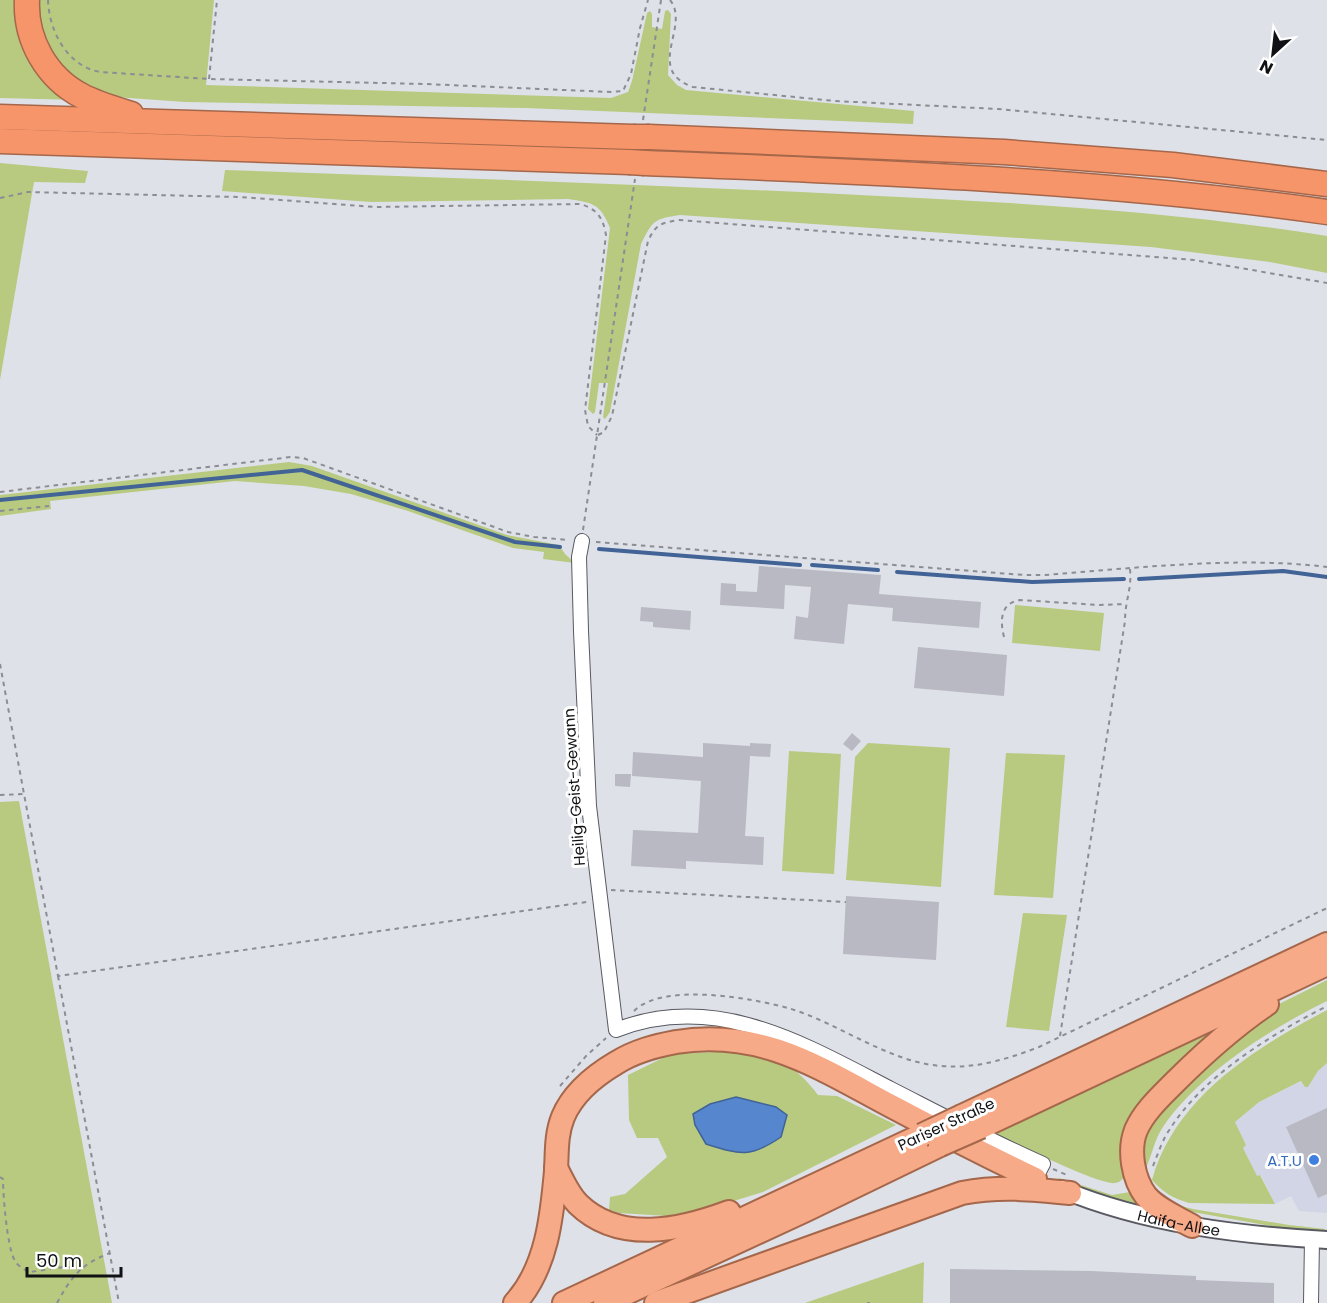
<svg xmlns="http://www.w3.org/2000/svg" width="1327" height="1303" font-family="Poppins,sans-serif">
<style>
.built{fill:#d1d5e5}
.green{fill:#b7ca7f}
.water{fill:#5686cd;stroke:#416396;stroke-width:1.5}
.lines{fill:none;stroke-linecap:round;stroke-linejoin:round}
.stream{stroke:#416396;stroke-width:4}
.building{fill:#b8b9c2}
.minor-casing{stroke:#585961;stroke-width:16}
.tertiary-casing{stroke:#585961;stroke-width:20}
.trunk-casing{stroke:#a5674b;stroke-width:26}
.motorway-casing{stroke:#a5674b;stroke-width:27}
.path{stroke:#8b8d93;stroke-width:2;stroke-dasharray:4.5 4.5;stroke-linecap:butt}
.minor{stroke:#fff;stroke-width:14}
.tertiary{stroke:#fff;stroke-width:16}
.trunk{stroke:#f7aa87;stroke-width:22}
.motorway{stroke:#f59569;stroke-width:24}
.trunk-bridge-casing{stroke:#a5674b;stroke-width:26;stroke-linecap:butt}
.motorway-bridge-casing{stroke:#a5674b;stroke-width:27;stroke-linecap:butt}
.trunk-bridge{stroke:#f7aa87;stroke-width:22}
.motorway-bridge{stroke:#f59569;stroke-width:24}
.shop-dot{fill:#3f7fe0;stroke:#fff;stroke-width:2}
.labels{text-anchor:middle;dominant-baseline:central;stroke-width:6;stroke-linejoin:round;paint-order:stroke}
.street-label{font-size:15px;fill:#101114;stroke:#fff}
.shop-label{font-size:15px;fill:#366cbe;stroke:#fff;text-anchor:end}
</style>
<rect width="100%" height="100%" fill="#dfe1e9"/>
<!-- built -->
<path class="built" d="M1327,1063V1213L1299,1211L1291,1196L1275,1204L1261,1175L1257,1177L1247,1156L1242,1147L1246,1145L1235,1122L1259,1102L1302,1081L1305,1087H1308L1318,1071Z"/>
<!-- green -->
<g class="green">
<path d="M0,0H20L78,100L0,98Z"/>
<path d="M32,0H214L206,85L611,98L628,92L632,81L647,13L650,11L652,14V27L662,29L665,11L668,10L671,14L668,75L677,85L686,90L914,111L913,124L526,108L185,102L101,96L54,67Z"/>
<path d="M0,163L88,171L85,183L34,182L0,380Z"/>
<path d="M225,170C430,177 635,184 840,194C1003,202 1166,210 1327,236V273L1270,262L1151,247L680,215C654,219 653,220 641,244L610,412L605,419L603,417L608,383H599L595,412L593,414L588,409L610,228C600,203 593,203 568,199L371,202L222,191Z"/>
<path d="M289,462L312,466L507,535L559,545L565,554L575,563L543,559L544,552L513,548L408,511L351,494L304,486L235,481L50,501L51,509L0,516V495Z"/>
<path d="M1015,605L1104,613L1100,651L1012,643Z"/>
<path d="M868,743L950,748L941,887L846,880L855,757Z"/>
<path d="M789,751L841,754L834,874L782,871Z"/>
<path d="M1006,753L1065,755L1053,898L994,895Z"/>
<path d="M19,801L112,1303H0V802Z"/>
<path d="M1023,913L1067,915L1049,1031L1006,1027Z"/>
<path d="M1327,980V1001C1270,1029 1199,1074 1163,1127C1154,1140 1152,1156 1145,1170L1137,1168L1152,1114L1271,1008Z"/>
<path d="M1327,1010V1063L1318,1071L1308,1087H1305L1301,1081L1259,1102L1235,1122L1246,1145L1243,1148L1257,1176L1260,1175L1275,1204L1189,1203C1172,1198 1163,1192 1152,1180C1175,1097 1255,1048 1327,1010Z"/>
<path d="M1226,1021L1156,1093L1125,1174C1123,1179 1121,1182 1115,1183C1101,1186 1012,1142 993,1133Z"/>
<path d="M739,1051C779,1061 791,1060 818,1095L837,1096L896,1125L763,1192L711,1208L667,1216L619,1213L609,1210L610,1197L625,1194L667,1157L658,1138H637L629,1120L628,1075L671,1054Z"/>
<path d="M1059,1178L1112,1195L1136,1191L1148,1210L1057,1181Z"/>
<path d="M1157,1193L1177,1205L1193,1209L1289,1225L1325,1229L1324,1233L1298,1231L1176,1209Z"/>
<path d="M924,1262L923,1303H805Z"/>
</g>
<!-- water -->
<path class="water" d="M736,1097L776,1107L787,1115L781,1137C750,1158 741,1155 706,1144L695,1125L693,1114L710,1104Z"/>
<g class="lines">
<!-- stream -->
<g class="stream">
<path d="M0,500L302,470L515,542L560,547"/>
<path d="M599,549L800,565"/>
<path d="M812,565L878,570"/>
<path d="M897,572L1032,582L1124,579"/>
<path d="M1139,579L1283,571L1327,577"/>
</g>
</g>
<!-- building -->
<g class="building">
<path d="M759,566L881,575L879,594L981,602L979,628L892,621L893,608L848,604L844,644L794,639L796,616L808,618L811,587L785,585L784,609L720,605L721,583L736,584V591L757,592Z"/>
<path d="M641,607L691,611L690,630L653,627V622L640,621Z"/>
<path d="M918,647L1007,655L1004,696L914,688Z"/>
<path d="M852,733L861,741L852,751L843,744Z"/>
<path d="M703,743L750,746V743L771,744L770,757L750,756L745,836L764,837L763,865L686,861V869L631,866L633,830L698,833L701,781L632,776L633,752L703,757Z"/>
<path d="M615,774H631L630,787L615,786Z"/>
<path d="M846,896L939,902L936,960L843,954Z"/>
<path d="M1327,1108V1194L1318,1198L1286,1127Z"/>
<path d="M950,1269L1091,1271L1196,1276V1280L1274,1283V1303H950Z"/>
</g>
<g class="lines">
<defs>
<g id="minor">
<path d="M582,541L579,557L581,631L589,806L616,1030C716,991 804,1044 891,1089C942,1115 991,1141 1043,1164L1035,1179"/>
<path d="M1311,1303L1312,1239"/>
</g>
<g id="tertiary">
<path id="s1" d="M1061,1189C1146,1224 1237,1235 1327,1240"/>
</g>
<g id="trunk">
<path d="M962,1116L1327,944"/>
<path d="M981,1127L1327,964"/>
<path d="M556,1168C563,1181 568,1194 578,1204C619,1244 681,1230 729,1212"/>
<path d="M1192,1226C1176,1217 1157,1209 1146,1196C1133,1179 1128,1150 1136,1130C1144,1112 1159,1098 1173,1084C1202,1055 1233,1027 1267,1004"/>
<path d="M515,1303C547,1268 552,1216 556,1171C557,1152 556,1134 563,1117C573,1093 594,1076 616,1063C635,1051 655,1046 676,1042C762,1028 821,1069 893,1107C940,1132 987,1156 1035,1179"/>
<path d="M564,1303L922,1135"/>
<path d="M605,1303L806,1210L940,1145"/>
<path d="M656,1303L962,1193C999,1186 1033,1189 1070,1193"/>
</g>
<g id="motorway">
<path d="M27,0C25,40 47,78 82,96C97,104 115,109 131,114"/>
<path d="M0,117L633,137"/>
<path d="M649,137L1004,152L1173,165L1327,184"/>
<path d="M0,141L629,162"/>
<path d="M645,163C873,172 1101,180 1327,212"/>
</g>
</defs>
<!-- minor casing -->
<use href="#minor" class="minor-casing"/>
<!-- tertiary casing -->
<use href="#tertiary" class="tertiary-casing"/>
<!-- trunk casing -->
<use href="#trunk" class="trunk-casing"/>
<!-- motorway casing -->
<use href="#motorway" class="motorway-casing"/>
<!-- path -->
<g class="path">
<path d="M48,0C49,31 67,66 100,72L209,79L425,84L611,92L623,91L631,74L640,28L648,0"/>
<path d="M670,0C691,26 644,70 693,87L835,101L998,109L1327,140"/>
<path d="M209,79L217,0"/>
<path d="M643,120L661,0"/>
<path d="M0,198L28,192L240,197L375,207L581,204C598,210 603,218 606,235L585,410L588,426L597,435"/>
<path d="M598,435L604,432L612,416L648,241C656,224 661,223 679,220L1194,260L1327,283"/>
<path d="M0,492L291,457L303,458L508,532L534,537L569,540"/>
<path d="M0,511L49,506"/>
<path d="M583,530L635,179"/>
<path d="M596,542L1024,575H1045C1136,568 1237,556 1327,567"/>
<path d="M1004,637C1000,621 1000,603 1020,600L1099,605L1125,604"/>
<path d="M0,664L24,794"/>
<path d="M0,795L24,794L58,976L587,902"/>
<path d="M611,890L846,902"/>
<path d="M58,976L119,1303"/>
<path d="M634,1011C663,982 751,998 788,1008C839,1023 888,1062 941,1066C975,1069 1008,1059 1039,1047L1327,908"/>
<path d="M1060,1036L1125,621C1125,600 1132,590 1130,569"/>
<path d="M560,1086L587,1055L606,1038"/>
<path d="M1153,1166C1158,1154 1162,1140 1170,1129C1203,1076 1272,1034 1327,1006"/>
<path d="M1053,1169L1067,1175"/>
<path d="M0,1177L3,1179C3,1195 7,1245 14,1259C16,1265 23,1268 28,1272C45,1271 64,1264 81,1269"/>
<path d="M57,1303C71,1277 81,1264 110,1253"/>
<path d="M867,1303H870"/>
</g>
<!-- minor -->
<use href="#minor" class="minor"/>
<!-- tertiary -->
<use href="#tertiary" class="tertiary"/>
<!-- trunk -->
<use href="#trunk" class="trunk"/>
<!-- motorway -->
<use href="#motorway" class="motorway"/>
<defs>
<g id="trunk-bridge">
<path d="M922,1135L962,1116"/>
<path d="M940,1145L981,1127"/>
</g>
<g id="motorway-bridge">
<path d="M633,137H649"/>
<path d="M629,162L645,163"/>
</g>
</defs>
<!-- trunk-bridge casing -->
<use href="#trunk-bridge" class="trunk-bridge-casing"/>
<!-- motorway-bridge casing -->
<use href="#motorway-bridge" class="motorway-bridge-casing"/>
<!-- trunk-bridge -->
<use href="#trunk-bridge" class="trunk-bridge"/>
<!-- motorway-bridge -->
<use href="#motorway-bridge" class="motorway-bridge"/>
</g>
<!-- markers -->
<circle class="shop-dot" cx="1314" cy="1160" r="6"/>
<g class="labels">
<!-- street labels -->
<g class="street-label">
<text transform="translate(574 787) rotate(-94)">Heilig-Geist-Gewann</text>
<text transform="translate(946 1124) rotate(-25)">Pariser Straße</text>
<text stroke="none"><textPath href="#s1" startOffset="123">Haifa-Allee</textPath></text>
</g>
<!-- shop labels -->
<g class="shop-label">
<text x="1302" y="1160">A.T.U</text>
</g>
</g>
<!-- north arrow -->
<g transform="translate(1273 54) rotate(207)" stroke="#ffffff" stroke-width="4.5" paint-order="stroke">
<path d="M0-4.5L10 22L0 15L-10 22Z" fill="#101114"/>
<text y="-9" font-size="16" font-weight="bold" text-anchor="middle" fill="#101114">N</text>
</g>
<!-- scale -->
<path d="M27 1267v9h94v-9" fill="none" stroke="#101114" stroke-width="3"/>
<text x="36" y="1267" font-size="18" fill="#101114" stroke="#ffffff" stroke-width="4.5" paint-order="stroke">50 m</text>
</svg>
